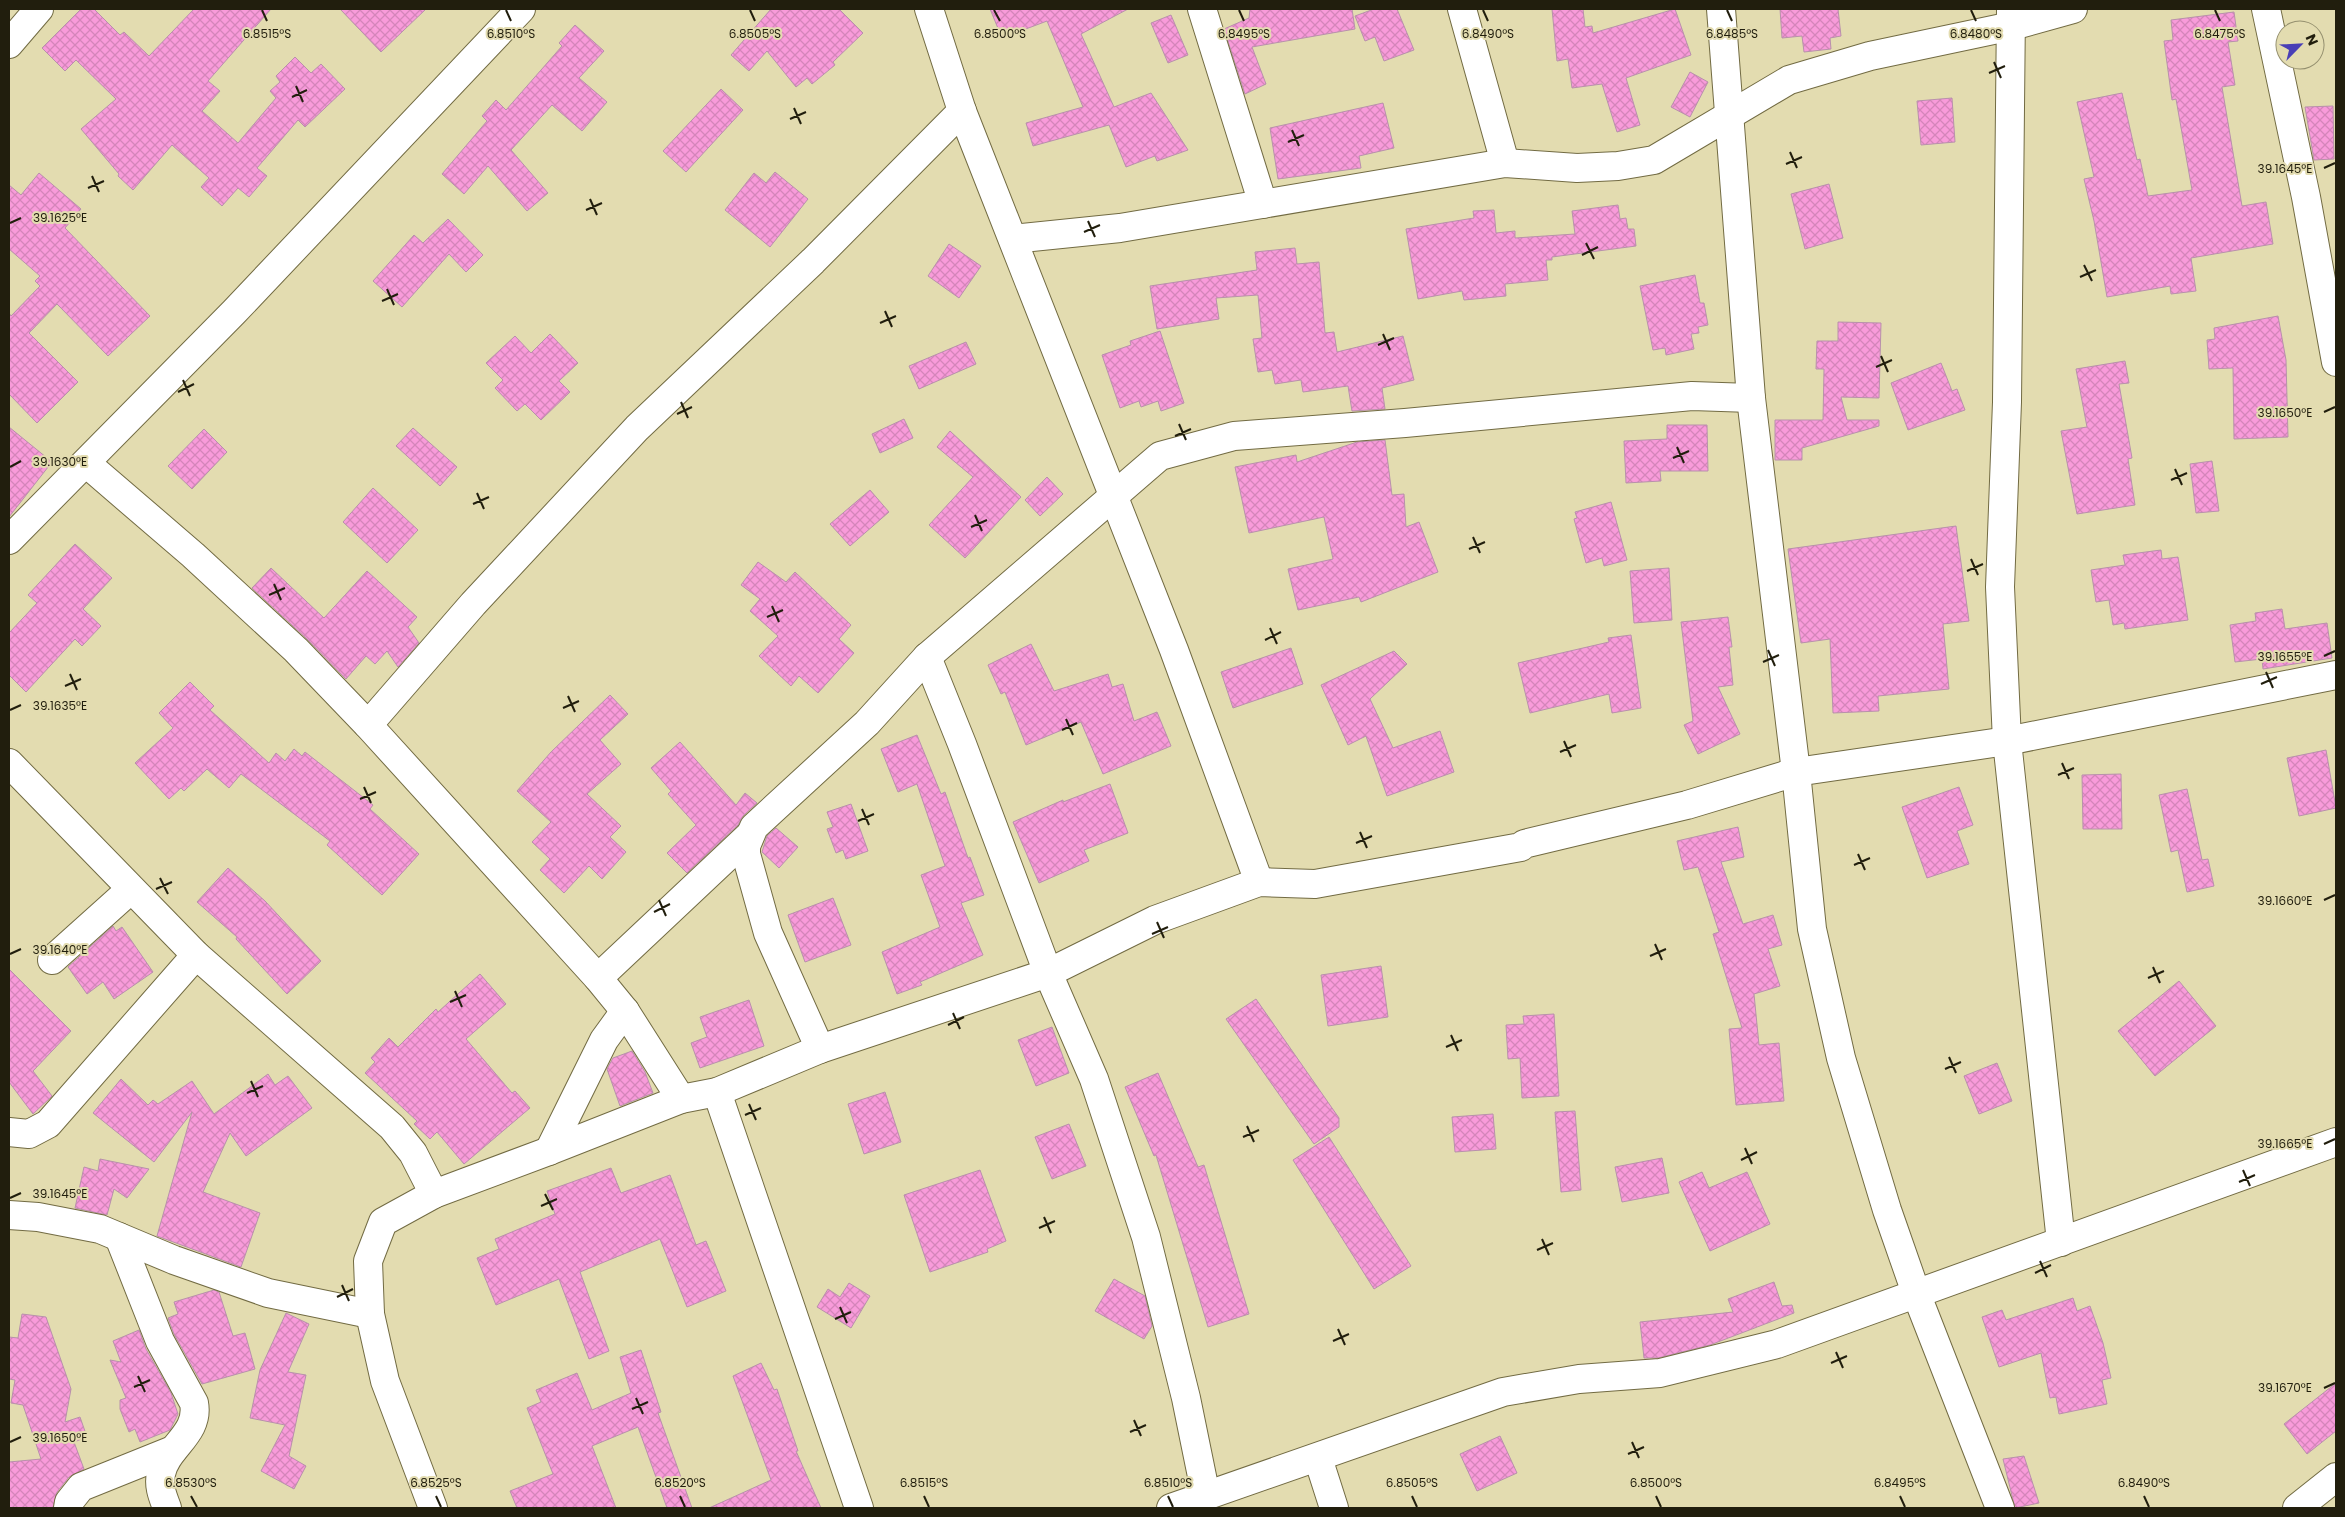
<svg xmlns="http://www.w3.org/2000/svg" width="2345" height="1517" font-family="Poppins,sans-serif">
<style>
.building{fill:url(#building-cross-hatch);stroke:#b891ab}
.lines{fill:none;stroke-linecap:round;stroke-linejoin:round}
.minor-casing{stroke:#726b43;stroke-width:30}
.minor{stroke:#fff;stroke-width:28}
.ticks{fill:none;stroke:#211e0d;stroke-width:2}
.ticks-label{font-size:12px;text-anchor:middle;fill:#211e0d;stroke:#e3dcb0;stroke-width:4;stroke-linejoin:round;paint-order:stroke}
</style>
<defs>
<pattern id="building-cross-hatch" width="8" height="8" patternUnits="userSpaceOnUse" patternTransform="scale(1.25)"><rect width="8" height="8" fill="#f89bda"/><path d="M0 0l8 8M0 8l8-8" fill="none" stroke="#d485ba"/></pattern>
</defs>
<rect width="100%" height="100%" fill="#e3dcb0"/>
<!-- building -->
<g class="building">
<path d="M81,9H94L120,35L124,32L149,56L194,9H271L208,81L220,91L202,111L238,143L276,98L270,91L280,82L276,76L295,57L311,73L321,64L345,89L305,127L298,120L257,168L267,176L249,197L238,188L222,206L201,187L209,178L172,145L133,190L118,176L119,174L81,129L116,99L76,60L65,71L42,48Z"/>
<path d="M340,9H426L381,52Z"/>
<path d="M771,9H839L863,33L833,62L835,65L812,84L807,78L796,87L767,51L749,71L731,55Z"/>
<path d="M990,9H1128L1081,34L1114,107L1151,93L1188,150L1157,161L1155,156L1126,167L1109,125L1033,146L1026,123L1083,107L1047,21L1002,38Z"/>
<path d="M1250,9H1352L1355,29L1252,47L1266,84L1245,94L1224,29L1249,18Z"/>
<path d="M1374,9H1397L1414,50L1384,61L1375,37L1365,41L1355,16Z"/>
<path d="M1552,9H1583L1585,27L1592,26L1593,33L1675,9L1691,55L1626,78L1640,125L1617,132L1602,84L1572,88L1568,59L1557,61Z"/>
<path d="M1780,9H1838L1841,36L1830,38L1831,49L1804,52L1802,36L1782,38Z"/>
<path d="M2234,12L2238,41L2228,42L2235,85L2222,87L2242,206L2266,202L2273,244L2191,258L2196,291L2171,294L2170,286L2107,297L2094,221L2084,179L2094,177L2077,102L2122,93L2137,160L2140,159L2148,196L2192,190L2176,99L2172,100L2164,41L2173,40L2171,20Z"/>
<path d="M1171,15L1188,55L1168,63L1151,23Z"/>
<path d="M575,25L604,51L579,78L607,102L582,131L552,105L511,150L548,193L527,211L488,166L464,194L442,174L487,121L482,116L496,100L506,110L562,46L559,43Z"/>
<path d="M1690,72L1708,82L1690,117L1671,107Z"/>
<path d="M721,89L743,110L686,172L663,151Z"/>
<path d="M1952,98L1955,142L1921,145L1917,101Z"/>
<path d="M1383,103L1394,148L1359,156L1361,168L1278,179L1270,128Z"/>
<path d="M2333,106L2334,159L2314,160L2305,107Z"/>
<path d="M775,172L808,199L770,247L725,210L754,173L766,183Z"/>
<path d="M39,173L81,209L65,228L150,316L108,356L57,304L29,333L78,382L37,423L9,394V313L11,316L40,286L35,281L40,276L9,249V185L21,195Z"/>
<path d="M1829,184L1843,238L1805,249L1791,194Z"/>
<path d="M1618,205L1620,219L1626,218L1628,229H1634L1636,246L1552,257V260H1546L1548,280L1505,284L1506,296L1464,300L1462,291L1418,299L1406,229L1474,218L1473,211L1494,210L1496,233L1515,231V238L1575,234L1572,211Z"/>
<path d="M448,219L483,255L466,272L449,254L402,307L373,281L414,235L423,243Z"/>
<path d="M949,244L981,266L959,298L928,276Z"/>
<path d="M1295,248L1297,264L1319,262L1325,333L1334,332L1337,352L1403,336L1414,380L1382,388L1385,409L1352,411L1348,386L1303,392L1301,380L1275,384L1272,370L1258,372L1253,339L1262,338L1258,295L1216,298L1219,319L1157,329L1150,286L1257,270L1255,252Z"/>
<path d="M1695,275L1700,303H1704L1708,325L1698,327L1699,333L1691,334L1694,349L1666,355L1665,348L1653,350L1640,286Z"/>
<path d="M2278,316L2286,360L2288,437L2234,439L2233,368L2209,369L2207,340L2215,339L2214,328Z"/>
<path d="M1838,322L1881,323L1879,398L1841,397L1847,420H1879V426L1802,448V460H1775V420H1823L1824,369H1816L1817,341H1838Z"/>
<path d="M1160,331L1184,403L1161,411L1158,401L1141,407L1139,401L1120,408L1102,355L1131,345L1130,341Z"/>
<path d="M550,334L578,363L559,381L570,392L541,420L525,404L517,411L495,388L503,380L486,363L515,336L531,353Z"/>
<path d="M966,342L976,364L919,389L909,366Z"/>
<path d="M2125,361L2129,383L2119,384L2132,458L2128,459L2135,505L2077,514L2061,431L2087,427L2076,369Z"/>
<path d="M1941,363L1952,391L1957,389L1965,410L1908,430L1891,383Z"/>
<path d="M904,419L913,438L880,453L872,434Z"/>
<path d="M1667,425H1707L1708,471H1660L1661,481L1626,483L1624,441L1667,439Z"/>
<path d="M9,427L52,462L9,517Z"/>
<path d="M413,428L457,467L440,486L396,446Z"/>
<path d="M204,429L227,452L192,489L168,466Z"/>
<path d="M950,431L1021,497L965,558L929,525L973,477L937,447Z"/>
<path d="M1385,440L1392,495L1404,494L1406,527L1419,522L1438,572L1361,602L1359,597L1298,610L1288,569L1333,559L1324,517L1249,533L1235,467L1296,455L1297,462L1357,442Z"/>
<path d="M2212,461L2219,511L2196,513L2190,464Z"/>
<path d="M1047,477L1063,494L1040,516L1025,500Z"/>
<path d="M373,488L418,530L387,563L343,522Z"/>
<path d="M870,490L889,512L850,546L830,524Z"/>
<path d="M1611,502L1627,560L1604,566L1602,558L1586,563L1574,519L1577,518L1575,512Z"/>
<path d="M1956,526L1969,621L1943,624L1949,689L1878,696L1879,711L1833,713L1830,639L1801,643L1788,549Z"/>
<path d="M75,544L112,578L83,609L101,626L82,646L75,639L26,692L9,675V633L37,603L28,595Z"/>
<path d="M2161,550L2162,559L2178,557L2188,620L2125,629L2124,623L2113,625L2109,600L2096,602L2091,570L2125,565L2123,555Z"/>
<path d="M758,562L786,582L795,572L851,625L839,639L854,653L818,693L799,676L791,686L759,656L778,636L750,611L760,599L741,585Z"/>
<path d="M271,568L324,618L367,571L417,617L408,627L419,643L398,667L387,651L375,664L366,656L346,679L307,639L252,588Z"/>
<path d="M1669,568L1672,620L1634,623L1630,571Z"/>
<path d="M2282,609L2285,629L2327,623L2332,658L2263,669L2262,659L2235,662L2230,625L2256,621L2255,613Z"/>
<path d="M1728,617L1732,647H1729L1733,685L1718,687L1740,734L1698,754L1684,725L1693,721L1681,622Z"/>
<path d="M1631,635L1641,708L1612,713L1609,694L1530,713L1518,663L1609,642L1608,638Z"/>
<path d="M1031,644L1054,691L1108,674L1112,687L1123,684L1134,721L1157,712L1171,746L1103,774L1081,722L1026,745L1005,692L1001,694L988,665Z"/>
<path d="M1291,648L1303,684L1233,708L1221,672Z"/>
<path d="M1394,651L1407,664L1370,699L1393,748L1440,731L1454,772L1387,796L1366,736L1348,745L1321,685Z"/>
<path d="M190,682L214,706L210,710L269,763L276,753L285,761L294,749L302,756L305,752L373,805L370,809L419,854L382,895L327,845L330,841L241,774L229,788L207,769L184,791L181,788L169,799L135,763L173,728L159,713Z"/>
<path d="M610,695L628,714L600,740L621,764L587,794L621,826L610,837L626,852L602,879L589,866L564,893L540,870L550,859L532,842L551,822L517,791L551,752Z"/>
<path d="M917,735L941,794L945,792L968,858L970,857L984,895L961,903L983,955L920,982L922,985L897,994L882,952L940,927L921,875L945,866L917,784L898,792L881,749Z"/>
<path d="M680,742L736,805L745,793L757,803L743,816L738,825L687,873L667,853L696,825L668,794L671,791L651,768Z"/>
<path d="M2326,750L2336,808L2299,816L2287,758Z"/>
<path d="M2121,774L2122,829H2083L2082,775Z"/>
<path d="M1110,784L1128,833L1084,850L1089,861L1039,883L1013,822L1063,800V802Z"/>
<path d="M1959,787L1973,825L1957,831L1969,864L1927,878L1902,807Z"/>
<path d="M2187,789L2202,860L2208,859L2214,886L2187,892L2178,850L2171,852L2159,795Z"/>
<path d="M851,804L868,851L846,859L843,850L836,853L827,829L833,827L827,812Z"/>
<path d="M1738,827L1744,857L1721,862L1743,924L1773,915L1782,945L1768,949L1780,986L1754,994L1759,1045L1779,1043L1784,1101L1736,1105L1729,1029L1742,1028L1713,934L1719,932L1698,867L1684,870L1677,841Z"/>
<path d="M776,828L798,847L779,868L762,852L767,836Z"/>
<path d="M228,868L265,901L321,961L287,994L236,939L237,937L197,902Z"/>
<path d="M833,898L851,945L805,962L788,915Z"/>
<path d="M113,926L116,931L122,927L153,972L114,999L103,982L87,994L68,967Z"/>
<path d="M1381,966L1388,1017L1328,1026L1321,975Z"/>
<path d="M9,969L71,1031L33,1071L52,1096L33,1114L9,1082Z"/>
<path d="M480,974L506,1004L466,1039L512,1093L515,1091L530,1108L464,1164L437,1132L430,1139L414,1124L417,1121L365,1073L375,1062L371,1058L389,1038L398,1047L436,1009L438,1012Z"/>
<path d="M2179,981L2216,1026L2155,1076L2118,1031Z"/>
<path d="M1256,999L1339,1118V1127L1314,1144L1226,1019Z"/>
<path d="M749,1000L764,1046L700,1068L691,1043L707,1037L700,1017Z"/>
<path d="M1554,1014L1559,1096L1522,1098L1520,1058L1508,1059L1506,1025L1524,1024L1523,1016Z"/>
<path d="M1052,1027L1069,1073L1036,1086L1018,1040Z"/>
<path d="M632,1051L645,1072L653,1093L620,1106L607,1069L613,1058Z"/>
<path d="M1997,1063L2012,1101L1979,1114L1964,1076Z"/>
<path d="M1158,1073L1198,1167L1204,1165L1249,1314L1208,1327L1156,1155L1154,1156L1125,1087Z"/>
<path d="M268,1074L275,1085L288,1076L312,1108L246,1156L230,1133L203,1192L260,1213L241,1267L157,1236L192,1112L154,1162L93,1113L121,1079L148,1105L153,1100L158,1104L192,1081L214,1114Z"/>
<path d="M885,1092L901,1142L864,1154L848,1104Z"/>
<path d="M1575,1111L1581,1190L1561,1192L1555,1112Z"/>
<path d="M1493,1114L1496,1149L1455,1152L1452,1117Z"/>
<path d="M1069,1124L1086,1166L1052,1179L1035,1137Z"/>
<path d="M1329,1137L1411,1266L1374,1289L1293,1160Z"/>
<path d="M1662,1158L1669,1193L1622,1202L1615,1167Z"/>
<path d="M100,1159L149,1169L127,1198L114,1189L107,1215L75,1208L84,1167L98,1171Z"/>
<path d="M611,1168L621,1193L670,1175L696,1245L706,1241L726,1291L687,1307L660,1239L580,1272L609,1351L589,1359L559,1279L496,1305L477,1258L499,1249L495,1239L555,1214L547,1191Z"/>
<path d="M980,1170L1006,1241L987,1249L988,1252L930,1272L904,1195Z"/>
<path d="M1702,1172L1709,1188L1747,1172L1770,1224L1710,1251L1679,1182Z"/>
<path d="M1114,1279L1145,1296L1152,1326L1144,1339L1095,1311Z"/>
<path d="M1774,1282L1782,1306L1792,1305L1794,1313L1710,1345L1658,1358H1644L1640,1322L1733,1312L1728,1299Z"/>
<path d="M849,1283L870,1296L851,1328L817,1307L828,1289L840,1297Z"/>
<path d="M214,1290L219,1292L233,1336L245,1333L255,1369L202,1384L174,1334L168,1318L178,1314L174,1302Z"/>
<path d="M2073,1298L2077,1311L2090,1306L2103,1343L2111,1378L2102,1380L2107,1404L2059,1414L2056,1397L2050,1398L2041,1353L1999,1367L1982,1317L2002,1310L2006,1320Z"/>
<path d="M286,1313L309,1324L288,1372L306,1375L289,1456L306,1466L294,1489L261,1471L285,1425L250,1418L260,1370Z"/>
<path d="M22,1314L46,1317L71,1389L65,1422L80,1417L87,1437L74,1442L84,1469L69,1477L57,1492L53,1508H9V1462L41,1459L23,1405L11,1403L15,1380L9,1379V1337L18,1338Z"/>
<path d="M139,1330L146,1349L171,1393L178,1414L170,1430L140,1442L135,1429L129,1432L120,1409V1400L126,1398L110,1360L121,1362L113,1341Z"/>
<path d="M641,1350L661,1412L658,1413L692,1508H667L638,1427L592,1446L616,1508H517L510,1491L553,1474L527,1408L541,1402L536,1390L577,1373L592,1410L631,1393L620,1357Z"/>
<path d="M761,1363L774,1390L777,1389L798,1451H796L821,1508H709L771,1480L733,1376Z"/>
<path d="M2336,1383V1431L2307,1454L2284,1424Z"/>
<path d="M1500,1436L1517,1473L1477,1491L1460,1454Z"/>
<path d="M2024,1456L2039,1503L2015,1508L2003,1459Z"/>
</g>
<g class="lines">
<defs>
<g id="minor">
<path d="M929,9L962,111L1174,650L1259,882"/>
<path d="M1202,9L1263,204"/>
<path d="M1462,9L1505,163"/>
<path d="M1721,9L1751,398L1796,772L1812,929L1841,1058L1887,1210L1916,1293L2000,1508"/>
<path d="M2011,9L2007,402L2000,587L2007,741L2061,1242"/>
<path d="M2266,9L2306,197L2336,362"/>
<path d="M9,44L39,9"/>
<path d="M1013,239L1120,228L1505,163L1577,168L1618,166L1654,160L1789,80L1870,56L2012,26L2073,9"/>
<path d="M86,463L193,555L296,650L368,725L598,978L625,1011L681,1099"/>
<path d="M9,540L234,312L521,9"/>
<path d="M927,657L962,744L1048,973L1094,1079L1146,1237L1186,1398L1206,1496"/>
<path d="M368,725L473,604L637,428L813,261L962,111"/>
<path d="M9,763L196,955L392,1127L413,1153L434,1194"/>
<path d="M52,960L130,890"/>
<path d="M598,978L750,835"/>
<path d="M820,1049L768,933L746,854V846L754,827L867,723L927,657L1160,456L1234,436L1405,423L1692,396L1751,398"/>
<path d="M717,1092L859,1508"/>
<path d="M9,1132L29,1134L48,1124L196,955"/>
<path d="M549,1151L604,1040L625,1011"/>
<path d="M9,1215L38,1217L100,1229L174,1260L268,1293L370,1314"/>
<path d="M119,1237L160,1341L194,1403C200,1434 166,1447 161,1474C158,1486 163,1497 167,1508"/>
<path d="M1318,1458L1334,1508"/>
<path d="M68,1508L69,1502L81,1487L173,1450"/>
<path d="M433,1508L385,1381L370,1314L368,1261L383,1222L434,1194L549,1151L681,1099L717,1092L820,1049L1048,973L1155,920L1259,882L1315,884L1521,847L1524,844L1687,805L1796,772L2007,741L2336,675"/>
<path d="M1171,1508L1503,1392L1579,1379L1660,1373L1777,1344L2336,1142"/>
<path d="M2297,1508L2336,1477"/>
</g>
</defs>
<!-- minor casing -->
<use href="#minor" class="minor-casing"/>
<!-- minor -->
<use href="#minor" class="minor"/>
</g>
<!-- ticks -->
<path class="ticks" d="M262,10L267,21M506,10L511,21M750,10L755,21M994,10L1000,21M1239,10L1244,21M1483,10L1488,21M1727,10L1732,21M1971,10L1976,21M2215,10L2220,21M1994,62L2001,78M1989,73L2005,66M296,86L303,102M292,97L307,90M794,108L801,124M790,119L806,112M1292,130L1299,146M1288,142L1304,135M1790,152L1797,168M1786,164L1802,157M2324,168L2335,163M92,176L99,192M88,188L104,181M590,199L597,215M586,210L602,203M1088,221L1095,237M10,223L21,218M1084,232L1100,225M1586,243L1594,259M1582,255L1598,247M2084,265L2092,281M2080,277L2096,270M387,289L394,305M382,301L398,294M885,311L892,327M880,323L896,316M1383,334L1390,350M1378,345L1394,338M1881,356L1888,372M1876,367L1892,360M183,380L190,396M178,392L194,384M681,402L688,418M2324,412L2335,407M677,414L692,407M1179,424L1186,440M1175,436L1191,429M1677,447L1684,463M1673,458L1689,451M10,467L21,461M2175,469L2182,485M2171,480L2187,473M477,493L484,509M473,504L489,497M975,515L982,531M971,527L987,520M1473,537L1480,553M1469,549L1485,542M1971,559L1978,575M1967,571L1983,564M274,584L281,600M269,595L285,588M772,606L779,622M767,617L783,610M1270,628L1277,644M1265,640L1281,632M1768,650L1775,666M2324,656L2335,651M1763,662L1779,655M2266,672L2273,688M70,674L77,690M2261,684L2277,677M65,686L81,679M568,696L575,712M563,708L579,701M10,710L21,705M1066,719L1073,735M1062,730L1077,723M1564,741L1571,757M1560,752L1576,745M2062,763L2069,779M2058,775L2074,768M364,787L371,803M360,799L376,792M862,809L869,825M858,821L874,814M1360,832L1367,848M1356,843L1372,836M1858,854L1865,870M1854,865L1870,858M160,878L168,894M156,889L172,882M659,900L666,916M2324,900L2335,895M654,912L670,904M1157,922L1164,938M1152,934L1168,927M1655,944L1662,960M10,954L21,949M1650,956L1666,949M2153,967L2160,983M2148,978L2164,971M455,991L462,1007M450,1002L466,995M953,1013L960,1029M948,1025L964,1017M1451,1035L1458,1051M1446,1047L1462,1040M1949,1057L1956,1073M1945,1069L1961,1062M251,1081L258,1097M247,1093L263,1086M749,1104L756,1120M745,1115L761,1108M1247,1126L1254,1142M1243,1137L1259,1130M2324,1144L2335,1139M1745,1148L1752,1164M1741,1160L1757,1152M2243,1170L2250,1186M2239,1182L2255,1175M545,1194L553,1210M10,1198L21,1193M541,1206L557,1199M1044,1217L1051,1233M1039,1228L1055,1221M1542,1239L1549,1255M1537,1250L1553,1243M2040,1261L2047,1277M2035,1273L2051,1265M342,1285L349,1301M337,1297L353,1289M840,1307L847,1323M835,1319L851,1312M1338,1329L1345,1345M1333,1341L1349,1334M1836,1352L1843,1368M1831,1363L1847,1356M138,1376L145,1392M134,1387L150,1380M2324,1388L2335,1383M636,1398L643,1414M632,1409L648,1402M1134,1420L1141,1436M1130,1432L1146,1425M10,1442L21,1437M1632,1442L1639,1458M1628,1454L1644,1447M191,1496L197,1507M436,1496L441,1507M680,1496L685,1507M924,1496L929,1507M1168,1496L1173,1507M1412,1496L1417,1507M1656,1496L1661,1507M1900,1496L1905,1507M2144,1496L2149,1507"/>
<g class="ticks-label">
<text x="267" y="38">6.8515°S</text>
<text x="511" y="38">6.8510°S</text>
<text x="755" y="38">6.8505°S</text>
<text x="1000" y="38">6.8500°S</text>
<text x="1244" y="38">6.8495°S</text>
<text x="1488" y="38">6.8490°S</text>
<text x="1732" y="38">6.8485°S</text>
<text x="2220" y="38">6.8475°S</text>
<text x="1976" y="38">6.8480°S</text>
<text x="2285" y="173">39.1645°E</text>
<text x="60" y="222">39.1625°E</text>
<text x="2285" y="417">39.1650°E</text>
<text x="60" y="466">39.1630°E</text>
<text x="2285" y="661">39.1655°E</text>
<text x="60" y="710">39.1635°E</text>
<text x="2285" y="905">39.1660°E</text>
<text x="60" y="954">39.1640°E</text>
<text x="2285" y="1148">39.1665°E</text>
<text x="60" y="1198">39.1645°E</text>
<text x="2285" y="1392">39.1670°E</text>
<text x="60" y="1442">39.1650°E</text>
<text x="191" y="1487">6.8530°S</text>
<text x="436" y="1487">6.8525°S</text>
<text x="680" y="1487">6.8520°S</text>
<text x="924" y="1487">6.8515°S</text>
<text x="1168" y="1487">6.8510°S</text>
<text x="1412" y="1487">6.8505°S</text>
<text x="1656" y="1487">6.8500°S</text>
<text x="1900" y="1487">6.8495°S</text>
<text x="2144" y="1487">6.8490°S</text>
</g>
<!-- border -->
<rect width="2345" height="1517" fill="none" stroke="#211e0d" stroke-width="20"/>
<!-- north arrow -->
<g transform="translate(2300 45) rotate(66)"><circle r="24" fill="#e3dcb0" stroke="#95906f"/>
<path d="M0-4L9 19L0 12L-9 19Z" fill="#493fb6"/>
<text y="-8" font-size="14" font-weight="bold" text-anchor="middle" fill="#211e0d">N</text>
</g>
</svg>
